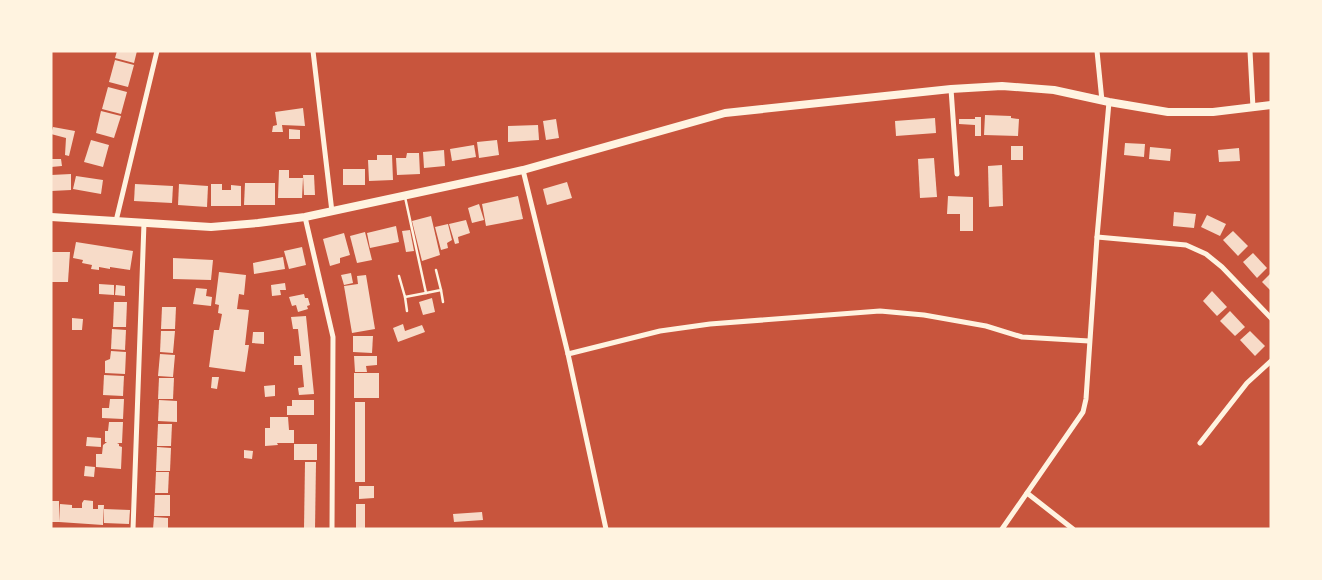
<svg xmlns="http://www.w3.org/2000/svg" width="1322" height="580" font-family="Mulish,sans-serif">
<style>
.building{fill:#f7dbc8}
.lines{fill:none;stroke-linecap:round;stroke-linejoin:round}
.service{stroke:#fff3e0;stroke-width:2.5}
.minor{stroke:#fff3e0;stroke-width:5}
.secondary{stroke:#fff3e0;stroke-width:8}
</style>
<rect width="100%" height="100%" fill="#c8553d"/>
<!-- building -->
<g class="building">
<path d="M117,51H137L134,63L115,58Z"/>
<path d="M115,60L134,65L128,87L109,82Z"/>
<path d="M108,87L127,92L121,114L102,109Z"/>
<path d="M303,108L305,126L282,125L283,132H272L273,126L277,125L275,112Z"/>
<path d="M101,111L121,116L114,138L96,133Z"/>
<path d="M985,115L1011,116V118L1019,119L1018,136L984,135Z"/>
<path d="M975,117H981V136H975V125L959,124V119H975Z"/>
<path d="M935,118L936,133L896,136L895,121Z"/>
<path d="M556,119L559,138L546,140L543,121Z"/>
<path d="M538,125L539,140L508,142V126Z"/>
<path d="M53,127L75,131L69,156L65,155L66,138L51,134Z"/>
<path d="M289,129L300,130V139H289Z"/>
<path d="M91,140L109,145L103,167L84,162Z"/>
<path d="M497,140L499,155L479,158L477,142Z"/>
<path d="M1125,143L1145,144L1144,157L1124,155Z"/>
<path d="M474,145L476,157L452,161L450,149Z"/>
<rect x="1011" y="146" width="12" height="14"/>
<path d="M1150,147L1171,149L1170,161L1149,159Z"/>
<path d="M1239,148L1240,161L1219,162L1218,150Z"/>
<path d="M444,150L445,166L424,168L423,152Z"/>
<path d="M407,153H419L420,174L397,175L396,158H406Z"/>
<path d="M377,155H392L393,180L369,181L368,160H377Z"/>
<path d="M934,158L937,197L920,198L918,159Z"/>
<path d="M51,159H61L62,166L51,167Z"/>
<path d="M1002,165L1003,206L989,207L988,166Z"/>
<rect x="343" y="169" width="22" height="16"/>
<path d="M279,170H289V178H303L302,198H278Z"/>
<path d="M71,174V190L51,191V175Z"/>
<path d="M303,175H314L315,195H304Z"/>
<path d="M76,176L103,180L101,194L73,189Z"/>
<path d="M567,182L572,198L547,205L543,189Z"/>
<path d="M245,183H275V205H244Z"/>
<path d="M135,184L173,186L172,203L134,201Z"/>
<path d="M179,184L208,186L207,207L178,205Z"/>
<path d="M211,184H222V190H231V185L241,186V206H211Z"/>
<path d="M518,196L523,219L486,226L482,204Z"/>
<path d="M948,196L973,197V231H960V214H947Z"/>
<path d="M479,204L484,220L472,223L468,208Z"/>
<path d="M1174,212L1196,214L1194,228L1173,226Z"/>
<path d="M1207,215L1226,224L1220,236L1201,227Z"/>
<path d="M431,216L440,255L422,261L412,221Z"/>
<path d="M466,220L470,233L458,237L459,243L455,244L449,224Z"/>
<path d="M448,224L452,240L447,243L448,248L441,250L435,227Z"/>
<path d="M396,226L399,242L370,248L367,233Z"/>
<path d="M410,230L414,251L406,252L402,231Z"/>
<path d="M1233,231L1248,246L1238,256L1223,240Z"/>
<path d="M365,232L372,260L357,263L350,236Z"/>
<path d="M344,233L350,255L340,258V263L330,266L323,239Z"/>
<path d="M76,242L133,251L130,270L110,267V269L99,267V270L91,269L92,265L82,263L83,260L73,258Z"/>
<path d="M302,247L306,265L289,269L284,251Z"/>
<path d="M51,252H70L68,282H51Z"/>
<path d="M1253,253L1267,268L1257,278L1243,262Z"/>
<path d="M283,257L285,269L254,274L253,263Z"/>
<path d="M173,258L213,260L211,280L173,279Z"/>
<path d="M219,272L246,275L244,295L239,294L237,309L249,310L245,345H249L245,372L209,367L214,330H219L222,314L218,313L219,305L215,304Z"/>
<path d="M351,273L353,283L344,285L341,275Z"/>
<path d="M1271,273V291L1262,282Z"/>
<path d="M366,275L375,329L352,333L344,286L358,284L357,276Z"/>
<path d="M285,283L286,290H280L281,295L272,296L271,285Z"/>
<path d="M99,284L114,285V295L99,294Z"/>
<path d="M116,285L125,286V296L115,295Z"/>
<path d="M196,288L207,289L206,296L212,297L211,306L193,304Z"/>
<path d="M1212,291L1227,307L1217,316L1203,301Z"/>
<path d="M304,294L305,298H308L310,305L307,306L308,309L298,312L296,305L292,306L289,297Z"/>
<path d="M432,298L435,312L423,315L419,302Z"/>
<path d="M114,302H127L126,327H113Z"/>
<path d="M162,307H176L175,329H161Z"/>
<path d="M1230,311L1245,327L1235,336L1220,321Z"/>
<path d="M306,316L314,394L299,395L298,388L304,387L302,365H294V356H301L298,329H293L291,317Z"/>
<path d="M72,318L83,319L82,330H72Z"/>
<path d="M403,324L405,331L422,325L425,332L398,342L393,328Z"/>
<path d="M112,329L126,330L125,350L111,349Z"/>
<path d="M161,331H175L173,353L160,352Z"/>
<path d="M1250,331L1265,346L1255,356L1240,340Z"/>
<path d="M253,332H264V344L252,343Z"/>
<path d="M353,336H373L372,353L353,352Z"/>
<path d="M111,351L126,352L125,374L105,373V361L110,359Z"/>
<path d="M160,354L175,355L173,377L158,376Z"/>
<path d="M354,356H377V365L366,366L367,372H355Z"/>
<rect x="354" y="373" width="25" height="25"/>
<path d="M104,375L124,376L123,396L103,395Z"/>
<path d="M212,377H219L217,389L211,388Z"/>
<path d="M159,378H174L173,399H158Z"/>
<path d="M275,385V396L265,397L264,386Z"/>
<path d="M110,399H124L123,419L102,418V408H109Z"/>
<path d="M159,400L177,401V422L158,421Z"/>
<path d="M292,400H314V415H287V406H292Z"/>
<rect x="355" y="402" width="10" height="80"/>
<path d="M270,417H288L289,430H294V443H277L278,445L265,446V428H270Z"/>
<path d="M109,422H123L122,443H117L119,444V446L122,447L121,469L96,467V454H102L103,445L107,442H105V431H108Z"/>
<path d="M158,424H172L171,446H157Z"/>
<path d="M87,437L101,438V447L86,446Z"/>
<rect x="294" y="444" width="23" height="16"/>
<path d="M157,447L171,448L170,471H156Z"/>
<path d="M244,450L253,451L252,459L244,458Z"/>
<path d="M305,462H316L315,529H304Z"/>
<path d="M85,466L95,467L94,477L84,476Z"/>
<path d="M156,472H169L168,493H155Z"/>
<path d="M359,486H374V498L359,499Z"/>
<path d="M155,495H170V516H154Z"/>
<path d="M84,500L93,501V509H98V505H104L103,525L59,522L60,504L72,505V508H82V503Z"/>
<rect x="51" y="501" width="8" height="21"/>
<rect x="356" y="504" width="9" height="25"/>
<path d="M104,509L130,510L129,524L104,523Z"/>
<path d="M482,512L483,520L454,522L453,514Z"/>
<path d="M154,517L168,518V529H153Z"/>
</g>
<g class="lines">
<!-- service -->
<g class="service">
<path d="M399,276L405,297L426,293L405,197"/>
<path d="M441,290L443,302"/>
<path d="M426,293L441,290L436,270"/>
<path d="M405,297L407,311"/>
</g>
<!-- minor -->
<g class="minor">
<path d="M313,51L332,212"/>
<path d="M1097,51L1102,101"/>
<path d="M1250,51L1253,108"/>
<path d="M951,89L957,174"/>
<path d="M523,170L568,354L606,529"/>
<path d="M305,217L333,337L332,529"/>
<path d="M116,221L157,51"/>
<path d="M1097,237L1186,245L1206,254L1222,267L1271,318"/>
<path d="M568,354L660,331L710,324L880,311L924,315L986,326L1022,337L1089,341"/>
<path d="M1200,443L1247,383L1271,361"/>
<path d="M1027,493L1073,529"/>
<path d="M133,529L144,223"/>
<path d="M1002,529L1083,412L1086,399L1097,237L1109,102"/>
</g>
<!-- secondary -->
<path class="secondary" d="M51,217L211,227L258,223L305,217L523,170L725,113L951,89L1002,86L1054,90L1109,102L1168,112H1213L1271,105"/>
</g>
<!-- border -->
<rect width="1322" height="580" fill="none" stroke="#fff3e0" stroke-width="105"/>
</svg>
